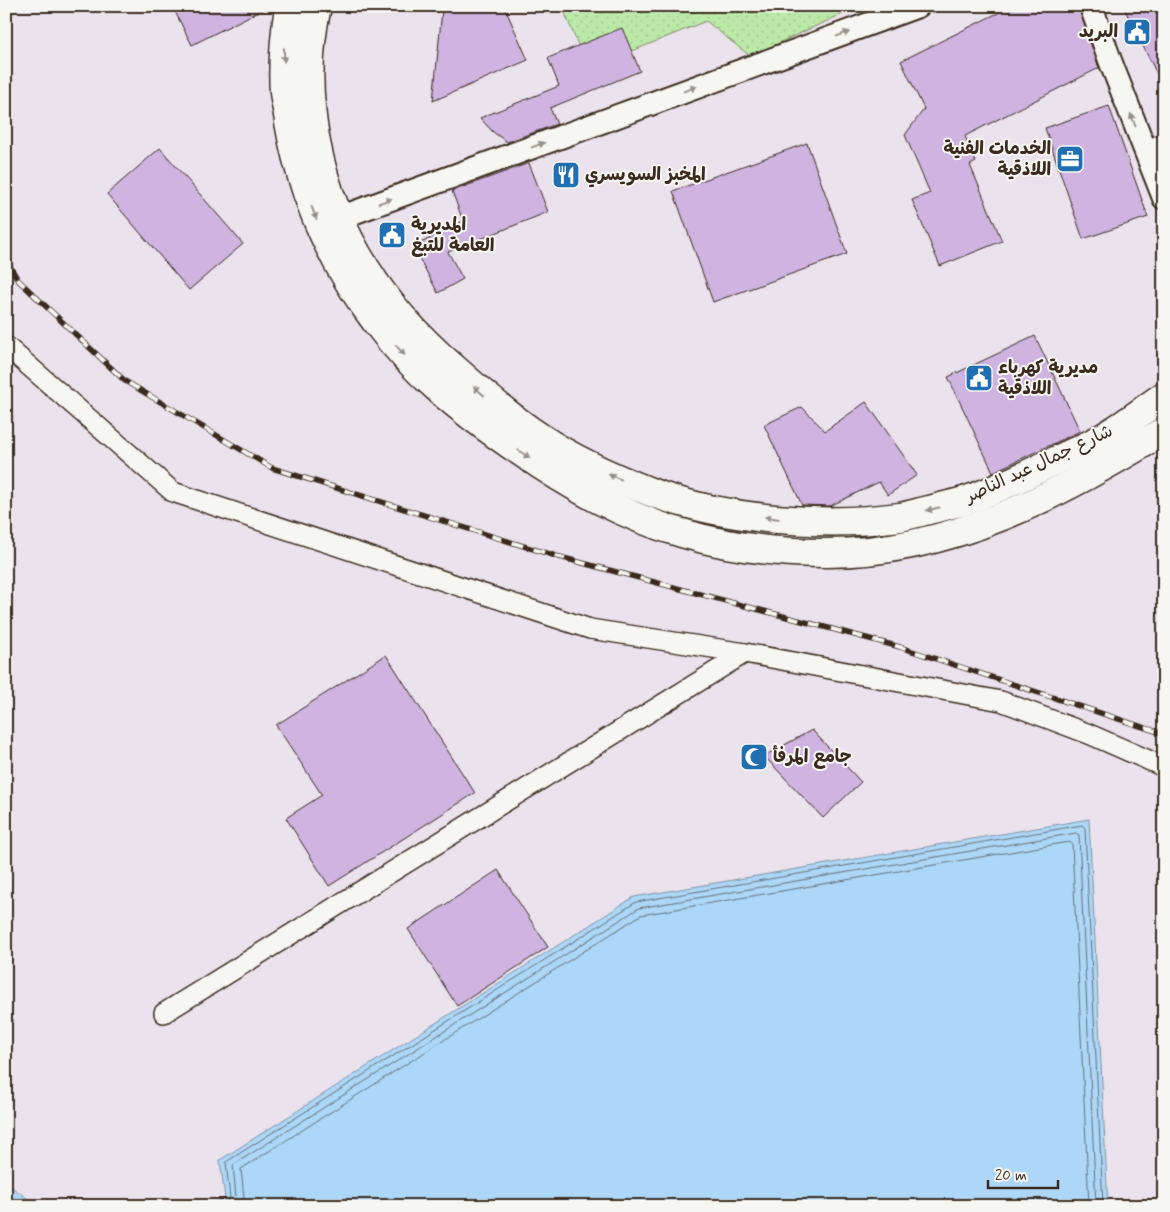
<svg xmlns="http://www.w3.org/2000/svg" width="1170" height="1212" font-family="Mynerve,'Playpen Sans Arabic',sans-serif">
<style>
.garden{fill:url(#garden-dots);stroke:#7b8a63}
.water{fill:#acd7f8;stroke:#7f92a1}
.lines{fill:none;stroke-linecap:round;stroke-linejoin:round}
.shore{stroke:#686f75;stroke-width:1}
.building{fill:#cfb3e1;stroke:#3b2a1e}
.minor-casing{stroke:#3b2a1e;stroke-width:22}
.tertiary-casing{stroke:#3b2a1e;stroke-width:26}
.primary-casing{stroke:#3b2a1e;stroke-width:31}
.minor{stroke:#f6f6f2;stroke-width:19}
.tertiary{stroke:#f6f6f2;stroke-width:22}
.primary{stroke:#f6f6f2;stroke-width:28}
.rail-casing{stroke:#3b2a1e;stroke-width:5.5}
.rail{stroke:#f6f6f2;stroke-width:4;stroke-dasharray:11;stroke-linecap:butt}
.oneway{fill:#989088}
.labels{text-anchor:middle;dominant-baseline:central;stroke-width:4;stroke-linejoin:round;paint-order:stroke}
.poi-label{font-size:18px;font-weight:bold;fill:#3b2a1e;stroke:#f6f6f2;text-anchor:start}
.street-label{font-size:18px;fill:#3b2a1e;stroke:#f6f6f2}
</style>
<defs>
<pattern id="garden-dots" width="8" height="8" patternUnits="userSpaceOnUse" patternTransform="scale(1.25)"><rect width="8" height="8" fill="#bbeaa8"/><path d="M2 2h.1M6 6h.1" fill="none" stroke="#a2c990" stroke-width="1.8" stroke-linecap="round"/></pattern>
</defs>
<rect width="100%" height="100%" fill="#eae2ed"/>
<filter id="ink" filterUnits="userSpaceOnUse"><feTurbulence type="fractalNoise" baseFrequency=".02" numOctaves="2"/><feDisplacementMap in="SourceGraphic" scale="10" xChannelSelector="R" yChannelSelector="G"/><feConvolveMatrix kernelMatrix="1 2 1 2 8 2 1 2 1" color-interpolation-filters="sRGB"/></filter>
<g filter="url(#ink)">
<!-- garden -->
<path class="garden" d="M562,6H860L750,56L706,21L588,69Z"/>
<!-- water -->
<g class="water">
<path d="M1089,819L1108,1206H208L225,1198L220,1160L634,897Z"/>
<path d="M6,1183L38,1206H6Z"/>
</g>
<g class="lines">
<!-- shore -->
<g class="shore">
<path d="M220,1206L227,1202L230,1198L226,1162L636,902L1082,825L1085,828L1103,1206"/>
<path d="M232,1206L236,1197L233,1165L639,908L1076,833L1079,835L1096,1206"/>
<path d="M242,1206L244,1197L241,1169L641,915L1069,842L1072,844L1089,1206"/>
</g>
</g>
<!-- building -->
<g class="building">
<path d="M172,6H269L192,45Z"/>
<path d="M451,6H504L528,60L433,101L442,10Z"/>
<path d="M1012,6H1078L1099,68L965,136L976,162L970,165L1002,241L940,266L912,200L930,193L905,135L924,109L901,61Z"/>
<path d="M1123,6H1164V88Z"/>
<path d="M622,28L640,71L550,108L557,124L507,142L493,132L480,118L559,86L548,58Z"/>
<path d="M1109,106L1148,217L1083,239L1045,128Z"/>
<path d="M807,143L847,254L713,302L673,191Z"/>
<path d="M160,148L243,244L189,290L107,194Z"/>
<path d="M529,163L548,212L448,252L463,279L438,293L413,247L463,221L452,191Z"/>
<path d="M1035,336L1080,431L993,472L948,377Z"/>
<path d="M866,402L917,475L888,495L879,482L830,506L802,505L764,425L802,407L825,431Z"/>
<path d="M386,655L475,793L329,886L286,818L322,795L276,725Z"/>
<path d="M812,730L861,782L823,818L764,756Z"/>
<path d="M498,870L548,947L457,1006L408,929Z"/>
</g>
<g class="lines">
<defs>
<g id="minor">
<path d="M1145,151L1164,143"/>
<path d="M6,346L173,492L590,629L745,653L1001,701L1089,734L1164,767"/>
<path d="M164,1013L745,653"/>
</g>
<g id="tertiary">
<path d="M1091,6L1111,63L1164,198"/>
<path d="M339,218L918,6"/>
</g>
<g id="primary">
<path d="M289,6C285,34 282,64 284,92C285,102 288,112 289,122C302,196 332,264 377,323C414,374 467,415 518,450C569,485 622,516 682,533C728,547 779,553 827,553C953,553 1059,494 1164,431"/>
<path d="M317,6C297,95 318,193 366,269C390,308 422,341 457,371C484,395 511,418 541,438C575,461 614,478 653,493C727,520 822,527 900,517C910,515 920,512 929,510C941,507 953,504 964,501C995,491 1027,474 1057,460C1074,451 1094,444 1110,433C1128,422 1146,408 1164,396"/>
</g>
</defs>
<!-- minor casing -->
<use href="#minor" class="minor-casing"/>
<!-- tertiary casing -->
<use href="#tertiary" class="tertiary-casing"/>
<!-- primary casing -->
<use href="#primary" class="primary-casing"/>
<!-- minor -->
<use href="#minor" class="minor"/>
<!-- tertiary -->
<use href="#tertiary" class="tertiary"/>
<!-- primary -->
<use href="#primary" class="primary"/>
<defs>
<path id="rail" d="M6,259L18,280L125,381L272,468L556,556L900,647L1164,734"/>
</defs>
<!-- rail casing -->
<use href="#rail" class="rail-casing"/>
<!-- rail -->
<use href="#rail" class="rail"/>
</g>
<!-- one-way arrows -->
<defs><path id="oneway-solid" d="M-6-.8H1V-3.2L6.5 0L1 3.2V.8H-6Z" transform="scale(1.25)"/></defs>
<g class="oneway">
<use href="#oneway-solid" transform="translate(843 34) rotate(-20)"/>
<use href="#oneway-solid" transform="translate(284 55) rotate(90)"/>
<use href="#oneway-solid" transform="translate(690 89) rotate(-20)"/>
<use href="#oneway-solid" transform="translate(1133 120) rotate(-111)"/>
<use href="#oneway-solid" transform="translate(538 145) rotate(-20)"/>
<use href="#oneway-solid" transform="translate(385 201) rotate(-20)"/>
<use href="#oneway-solid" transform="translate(314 213) rotate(69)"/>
<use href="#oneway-solid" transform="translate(400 350) rotate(48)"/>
<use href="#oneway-solid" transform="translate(479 391) rotate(-139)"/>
<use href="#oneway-solid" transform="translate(524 454) rotate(35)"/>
<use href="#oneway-solid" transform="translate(615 477) rotate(-158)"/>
<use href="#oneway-solid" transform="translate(933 509) rotate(166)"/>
<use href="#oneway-solid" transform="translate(772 518) rotate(-172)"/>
</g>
</g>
<!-- icons -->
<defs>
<symbol id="civic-square" viewBox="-11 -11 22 22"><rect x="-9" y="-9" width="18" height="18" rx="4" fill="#1f6fb2" stroke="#f6f6f2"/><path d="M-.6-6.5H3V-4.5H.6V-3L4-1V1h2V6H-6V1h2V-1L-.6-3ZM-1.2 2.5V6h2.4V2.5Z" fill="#fff"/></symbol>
<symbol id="office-square" viewBox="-11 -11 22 22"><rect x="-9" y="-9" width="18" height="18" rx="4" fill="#1f6fb2" stroke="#f6f6f2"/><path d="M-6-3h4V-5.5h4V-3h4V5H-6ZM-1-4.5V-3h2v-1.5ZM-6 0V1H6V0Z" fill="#fff"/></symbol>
<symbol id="restaurant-square" viewBox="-11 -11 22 22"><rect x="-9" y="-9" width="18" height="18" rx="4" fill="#1f6fb2" stroke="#f6f6f2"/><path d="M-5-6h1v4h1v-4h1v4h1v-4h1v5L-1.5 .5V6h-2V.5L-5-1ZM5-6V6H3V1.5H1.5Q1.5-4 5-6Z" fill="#fff"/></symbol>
<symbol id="mosque-square" viewBox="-11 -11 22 22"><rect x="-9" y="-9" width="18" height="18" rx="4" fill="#1f6fb2" stroke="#f6f6f2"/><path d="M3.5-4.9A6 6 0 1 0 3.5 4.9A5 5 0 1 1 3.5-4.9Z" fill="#fff"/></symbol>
</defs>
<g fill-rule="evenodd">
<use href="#civic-square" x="1121" y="16" width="32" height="32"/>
<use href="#office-square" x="1054" y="143" width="32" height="32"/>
<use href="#restaurant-square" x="550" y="159" width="32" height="32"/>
<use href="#civic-square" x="376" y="219" width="32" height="32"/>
<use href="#civic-square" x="963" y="362" width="32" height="32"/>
<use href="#mosque-square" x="738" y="741" width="32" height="32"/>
</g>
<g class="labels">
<!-- poi labels -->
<g class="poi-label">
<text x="1118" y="32" text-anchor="end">البريد</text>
<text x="1051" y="149" text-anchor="end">الخدمات الفنية<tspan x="1051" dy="21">اللاذقية</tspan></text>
<text x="585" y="175">المخبز السويسري</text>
<text x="411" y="225">المديرية<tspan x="411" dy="21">العامة للتبغ</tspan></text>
<text x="998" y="368">مديرية كهرباء<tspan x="998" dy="21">اللاذقية</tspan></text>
<text x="773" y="757">جامع المرفأ</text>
</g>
<!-- street labels -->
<g class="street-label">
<text transform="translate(1039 464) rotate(-25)">شارع جمال عبد الناصر</text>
</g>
</g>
<!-- margin -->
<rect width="1170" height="1212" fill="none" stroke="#f6f6f2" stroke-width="25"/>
<rect x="12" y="12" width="1145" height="1187" fill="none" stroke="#3b2a1e" stroke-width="2" filter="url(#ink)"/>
<!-- scale -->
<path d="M988 1180v8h70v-8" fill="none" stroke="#3b2a1e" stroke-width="2.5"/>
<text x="995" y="1180" font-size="15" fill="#3b2a1e" stroke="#f6f6f2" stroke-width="4" paint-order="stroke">20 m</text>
</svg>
